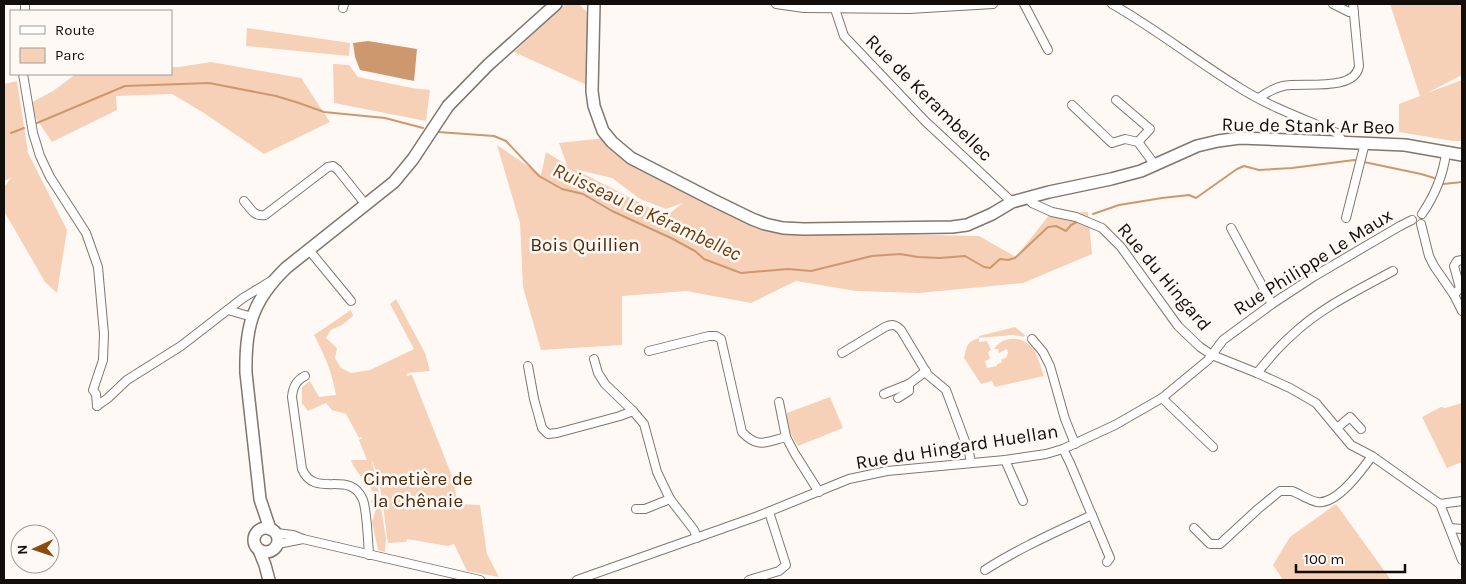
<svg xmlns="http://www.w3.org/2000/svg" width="1466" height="584" font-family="Karla,sans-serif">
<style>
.green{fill:#f6d1b7;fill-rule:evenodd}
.water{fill:#ce986f}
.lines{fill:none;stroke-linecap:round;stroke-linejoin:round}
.stream{stroke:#ce986f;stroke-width:2}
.street-casing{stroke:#82766d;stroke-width:10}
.secondary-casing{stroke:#82766d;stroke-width:14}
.street{stroke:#fff;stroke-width:8}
.secondary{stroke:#fff;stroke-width:11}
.labels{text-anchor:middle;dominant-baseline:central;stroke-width:5;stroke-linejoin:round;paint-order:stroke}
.street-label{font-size:19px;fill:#120e0b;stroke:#fff9f5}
.park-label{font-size:19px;fill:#4c2807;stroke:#fff9f5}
.water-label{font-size:20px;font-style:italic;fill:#6d3a07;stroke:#fff9f5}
</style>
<rect width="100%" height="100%" fill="#fff9f5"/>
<!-- green -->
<g class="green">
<path d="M566,4H579L589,14V86L514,52Z"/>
<path d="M1390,4H1462V75L1427,93L1462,80V141H1453L1399,132V104L1420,96Z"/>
<path d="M247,28L350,43L349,56L246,46Z"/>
<path d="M211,62L301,78L330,122L264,154L204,113L172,94L116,96L117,110L52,142L27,105L53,91L76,74H171V67H179Z"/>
<path d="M333,64L349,65L358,77L412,88L430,90L426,121L334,103Z"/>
<path d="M17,81L28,153L67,230L57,293L45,282L4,211V187L11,178L4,181V84Z"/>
<path d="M605,138L626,161L797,232L979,236L1016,257L1050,214L1088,212L1092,254L1023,283L919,293L856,291L796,281L751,303L686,291L622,296V345L541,350L523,287L520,223L497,145L541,175L546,152L567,165L559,143ZM574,169L612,178L640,199L666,209L683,203L666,216Z"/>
<path d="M396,299L425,353L430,371L408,373L406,376L412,375L454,481L457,504L480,505L487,554L499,577L467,571L454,544L448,546L407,539L406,542L388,543C384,519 382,479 371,459L376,476L386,539L385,552L378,550L372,522L376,509L371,502L374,493C367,483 354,470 351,460H367L359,440L362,438V437L359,438L346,414L332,410L326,403L308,411L302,403V387L310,381L319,397L336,395C332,372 325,356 314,335L351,310L353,316L342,325L331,330L326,338L337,348L335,358L341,368L351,373L370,370L414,349L390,304Z"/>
<path d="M1015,327L1025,335L1024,337L1013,335L979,338V342L987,341L991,350L988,352L990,359L985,361L987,368L997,366V364L1001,363L1002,359L1006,358L1008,353L1007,349L999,353L998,349H994C998,343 1003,340 1010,339C1034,337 1038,358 1044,376L995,387L992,381L981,384L964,358C967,346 966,342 979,338V336Z"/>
<path d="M830,397L843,428L798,446L787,428V413Z"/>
<path d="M1462,403V462L1447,468L1422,417L1441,407L1445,408Z"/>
<path d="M1336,504L1391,580H1283L1273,565L1290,537Z"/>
</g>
<!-- water -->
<path class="water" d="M368,41L417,49L414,81L360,70L355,57L353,43Z"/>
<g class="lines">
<!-- stream -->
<g class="stream">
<path d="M37,123L125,86L209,83L276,96L299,103L324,112L385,118L423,128"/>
<path d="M438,132L494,136L506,141L539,176L562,189L583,194L612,211L671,238L695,251L704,259L741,273L788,269L811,271L872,256L900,254L918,257L940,258L965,256L984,267L990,268L1000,259L1008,260L1015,258L1048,227L1056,226L1066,231L1071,225L1077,222"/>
<path d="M11,133L24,128"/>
<path d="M1364,162L1421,174L1434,178"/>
<path d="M1443,184L1462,182"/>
<path d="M1093,214L1119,205L1162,198L1189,195L1196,198L1237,169L1244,166L1259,170L1292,168L1354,160L1359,161"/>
</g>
<defs>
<g id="street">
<path d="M25,4V11"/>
<path d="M776,4L804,8L909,9L993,4"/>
<path d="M1024,4L1048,50"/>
<path d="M1112,4C1156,29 1196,61 1240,88C1270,107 1304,119 1337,133L1343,142"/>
<path d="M1333,4L1349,12H1354"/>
<path d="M343,8L344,4"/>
<path d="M835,9L844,36L925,121L1012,202"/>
<path d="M23,74L33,133L40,156L50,177L86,233L98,267L104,334L103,360L93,390L96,394L97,406"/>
<path d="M1259,98C1266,93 1274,88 1283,86C1303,82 1355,92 1359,66L1353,4"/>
<path d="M1116,100L1150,129L1138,142"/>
<path d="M1072,105L1112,143L1125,139L1138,142L1155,165"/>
<path d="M1029,199L1032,203L1052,212L1076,217L1102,228L1121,247L1178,326L1200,347L1212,355L1257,373L1290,388L1316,403L1351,445L1372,456L1440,504"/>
<path d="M244,201C251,209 254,217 265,215L328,167L333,166L338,170L366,205"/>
<path d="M1422,214C1435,195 1443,176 1446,153"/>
<path d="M1346,218L1365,143"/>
<path d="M1421,224L1429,256L1434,266L1454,295L1462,311"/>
<path d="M1231,228L1272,304"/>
<path d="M309,250L351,301"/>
<path d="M1454,295L1460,288L1454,266L1457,261L1462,260"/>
<path d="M228,310L252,317"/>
<path d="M1032,339L1043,352L1050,366L1065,419L1075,444"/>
<path d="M649,351L709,336H716L721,339L742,432C758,449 766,442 786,437L795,454L819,492"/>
<path d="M842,353L885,327C892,324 895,324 901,330L928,375L946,390L969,452L971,463"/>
<path d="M594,359L598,373L605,384L633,411L644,424L657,472L670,499L694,530L697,538"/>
<path d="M528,366L534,399L542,428L548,434L557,433L620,416L633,411"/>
<path d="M1257,373C1268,360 1278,347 1291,336C1320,308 1358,290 1393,271"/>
<path d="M305,376C296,380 293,387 292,397L302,469C315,500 350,468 363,500C367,511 368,541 369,555"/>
<path d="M884,394L909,384L926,371"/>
<path d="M898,398L909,391V384"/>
<path d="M1162,398L1213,447"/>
<path d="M779,402L786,437"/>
<path d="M97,406L108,398L127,380L181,346L243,298L271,281"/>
<path d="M1337,428L1350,417L1361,429"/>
<path d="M1063,449L1070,463L1110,558L1107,562"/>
<path d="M1005,460L1023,501"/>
<path d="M1440,504L1462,560"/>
<path d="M1440,504L1462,501"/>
<path d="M636,509H645L670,499"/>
<path d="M1194,528L1210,544H1220L1258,509L1280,491C1283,491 1288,491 1292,491C1300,494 1308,500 1317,502C1337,505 1362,470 1372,456"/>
<path d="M1450,528L1462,529"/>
<path d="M276,533L293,535L303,539L480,580"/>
<path d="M278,544L303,539"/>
<path d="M985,570C1019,548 1056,532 1092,515"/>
<path d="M577,580L758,516L849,479L887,471L1005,460L1046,454L1063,449L1115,425L1162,398L1208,360L1223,340L1272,304L1313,277L1400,226L1412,220"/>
<path d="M749,580L779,571L786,565L769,512"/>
</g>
<g id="secondary">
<path d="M594,4L592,91L594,106L603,131L612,142L631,158L713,200L752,219L765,224L783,228L804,229L952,227L967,225L992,214L1012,202L1049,192L1111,179L1141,171L1197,146L1218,141L1240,138L1405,145L1462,155"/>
<circle cx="266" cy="540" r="12"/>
<path d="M270,529L260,499L246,373C245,327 252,301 286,268L394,182L413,159L448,106L488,65L556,4"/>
<path d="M259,550L265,565L269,580"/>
</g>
</defs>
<!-- street casing -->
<use href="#street" class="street-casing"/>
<!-- secondary casing -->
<use href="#secondary" class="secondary-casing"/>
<!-- street -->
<use href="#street" class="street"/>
<!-- secondary -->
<use href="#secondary" class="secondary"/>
</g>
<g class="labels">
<!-- street labels -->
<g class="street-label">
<text transform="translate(929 98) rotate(45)">Rue de Kerambellec</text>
<text transform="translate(1308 126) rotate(1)">Rue de Stank Ar Beo</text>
<text transform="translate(1313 262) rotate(-32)">Rue Philippe Le Maux</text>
<text transform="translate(1164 277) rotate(50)">Rue du Hingard</text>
<text transform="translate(957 447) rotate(-9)">Rue du Hingard Huellan</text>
</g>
<!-- park labels -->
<g class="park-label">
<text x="585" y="245">Bois Quillien</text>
<text x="418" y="479">Cimetière de<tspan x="418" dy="22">la Chênaie</tspan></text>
</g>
<!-- water labels -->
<g class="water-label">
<text transform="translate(647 212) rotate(25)">Ruisseau Le Kérambellec</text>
</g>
</g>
<!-- border -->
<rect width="1466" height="584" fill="none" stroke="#120e0b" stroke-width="10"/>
<!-- legend -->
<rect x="10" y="10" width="162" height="65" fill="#fff9f5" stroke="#a09b97"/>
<rect x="20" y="26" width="25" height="8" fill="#ffffff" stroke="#a09b97"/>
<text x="55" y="35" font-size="15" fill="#120e0b">Route</text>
<rect x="20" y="48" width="25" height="15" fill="#f6d1b7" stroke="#a09b97"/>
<text x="55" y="60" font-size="15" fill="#120e0b">Parc</text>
<!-- north arrow -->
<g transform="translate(35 549) rotate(267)"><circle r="24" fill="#fff9f5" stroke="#a09b97"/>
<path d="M0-4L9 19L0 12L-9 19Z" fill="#894b0e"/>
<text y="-8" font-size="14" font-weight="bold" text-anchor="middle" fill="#120e0b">N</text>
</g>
<!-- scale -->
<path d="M1296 564v8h109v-8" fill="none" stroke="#120e0b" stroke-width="2.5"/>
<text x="1304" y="564" font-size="15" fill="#120e0b" stroke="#fff9f5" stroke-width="4" paint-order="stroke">100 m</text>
</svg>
